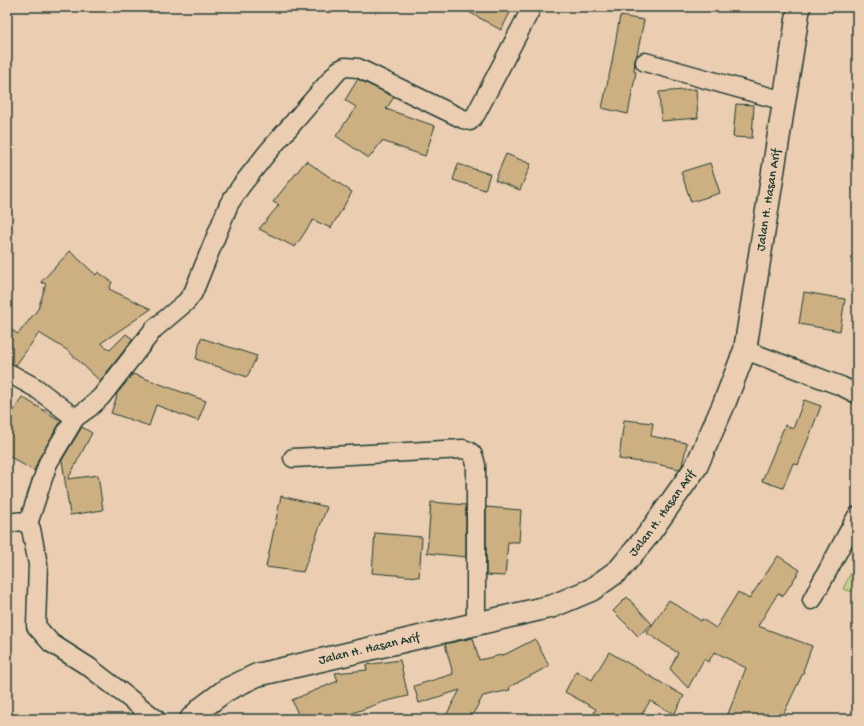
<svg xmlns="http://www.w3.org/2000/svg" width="864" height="726" font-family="'Gochi Hand',sans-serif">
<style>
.green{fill:#c3d387;stroke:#71885e}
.building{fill:#cdb082;stroke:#1f3d34}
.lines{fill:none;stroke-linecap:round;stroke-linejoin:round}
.minor-casing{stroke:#1f3d34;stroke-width:21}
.secondary-casing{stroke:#1f3d34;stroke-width:25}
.minor{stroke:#ebcdb1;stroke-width:18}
.secondary{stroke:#ebcdb1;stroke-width:22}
.labels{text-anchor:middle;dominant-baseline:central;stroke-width:3;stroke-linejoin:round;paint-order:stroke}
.street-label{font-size:13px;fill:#1f3d34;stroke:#ebcdb1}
</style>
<rect width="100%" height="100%" fill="#ebcdb1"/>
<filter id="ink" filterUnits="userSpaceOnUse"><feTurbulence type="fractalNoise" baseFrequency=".025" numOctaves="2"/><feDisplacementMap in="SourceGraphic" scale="8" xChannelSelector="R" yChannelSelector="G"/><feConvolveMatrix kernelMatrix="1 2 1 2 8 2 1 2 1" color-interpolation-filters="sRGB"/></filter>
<g filter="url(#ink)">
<!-- green -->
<path class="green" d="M857,561V593L843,589Z"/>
<!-- building -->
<g class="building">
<path d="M460,7H513L501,30Z"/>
<path d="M620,16L644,20L637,55L635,60L634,71L636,72L628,114L602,108L611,67Z"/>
<path d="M358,79L394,97L386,109L435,126L425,156L382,141L369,158L336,136L356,107L345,100Z"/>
<path d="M696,89L698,118L661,121L659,92Z"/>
<path d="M736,104L754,105L752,138L733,137Z"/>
<path d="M506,154L531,164L520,190L495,180Z"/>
<path d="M306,161L352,192L331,228L313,220L295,247L259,229L279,205L273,202Z"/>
<path d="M710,163L720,193L691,202L681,172Z"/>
<path d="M458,164L490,174L485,190L453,180Z"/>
<path d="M70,251L96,275L98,272L112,282L109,289L151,309L101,343L110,350L126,334L133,339L100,381L67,350L39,333L16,365L7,362V327L18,334L38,309L46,284L41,282Z"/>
<path d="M804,292L845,299L840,331L799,324Z"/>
<path d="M201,338L257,356L247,377L196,359Z"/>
<path d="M133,374L206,401L198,421L156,405L149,426L111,413L117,396L116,395Z"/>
<path d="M22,397L61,421L39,458L34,471L7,455V422Z"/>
<path d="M804,400L821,406L798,465L793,463L783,488L762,481L785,425L793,429Z"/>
<path d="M624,420L653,423L651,436L687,443L682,466L679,469L656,464L619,459Z"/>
<path d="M82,427L92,433L68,479L98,475L103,510L70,515L62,460Z"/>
<path d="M281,496L327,507L303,572L266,567Z"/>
<path d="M431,502L466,505V557L427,553Z"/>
<path d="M486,507L521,510L519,542H508L505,576L486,575Z"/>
<path d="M375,533L422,537L419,577L372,573Z"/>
<path d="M778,556L800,570L783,596L778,593L758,626L812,646L803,671H804L781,719H726L746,668L715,652L708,662L704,659L688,688L670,669L678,653L647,633L669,600L701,621L702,619L716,628L738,592L749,599Z"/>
<path d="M627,597L652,624L638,636L613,611Z"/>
<path d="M473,638L479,660L506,654L535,639L549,666L509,687L510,690L483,696L470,719H444L460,690L419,703L414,686L453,674L445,644Z"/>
<path d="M609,652L684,696L674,714L650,701L639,719H591L596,709L565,692L576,671L592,680Z"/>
<path d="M400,660L408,696L383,702L350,714L352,719H300L292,700L338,681L335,673L367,670L366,665Z"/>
</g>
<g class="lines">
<defs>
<g id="minor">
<path d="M645,62L784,101"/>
<path d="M745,350L841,386L857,394"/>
<path d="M7,372L36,388L75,418"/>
<path d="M293,458L463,449C473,451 474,456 476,465V623"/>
<path d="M7,524C17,521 25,519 31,529L38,564L36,626L51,643L89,667L156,719"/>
<path d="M28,524L48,463L75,418L89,408L101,397L154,329L186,302L193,293L229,204L241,186L267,153L339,70L345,67L358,68L463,119L470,121L476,114L532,7"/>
<path d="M812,600L857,516"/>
</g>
<g id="secondary">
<path id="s1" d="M191,719L202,708L226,690L257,675L553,606L591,590L619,570L648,535L696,467L724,404L745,350L799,7"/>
</g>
</defs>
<!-- minor casing -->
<use href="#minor" class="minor-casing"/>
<!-- secondary casing -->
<use href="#secondary" class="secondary-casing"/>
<!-- minor -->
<use href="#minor" class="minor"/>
<!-- secondary -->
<use href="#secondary" class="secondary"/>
</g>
</g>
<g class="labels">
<!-- street labels -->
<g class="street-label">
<text stroke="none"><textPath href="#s1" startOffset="867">Jalan H. Hasan Arif</textPath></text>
<text stroke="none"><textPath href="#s1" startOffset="531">Jalan H. Hasan Arif</textPath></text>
<text stroke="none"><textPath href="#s1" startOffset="195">Jalan H. Hasan Arif</textPath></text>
</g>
</g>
<!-- margin -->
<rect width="864" height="726" fill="none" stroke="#ebcdb1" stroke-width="24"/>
<rect x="12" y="12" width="840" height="702" fill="none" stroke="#1f3d34" stroke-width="1.5" filter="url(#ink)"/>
</svg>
